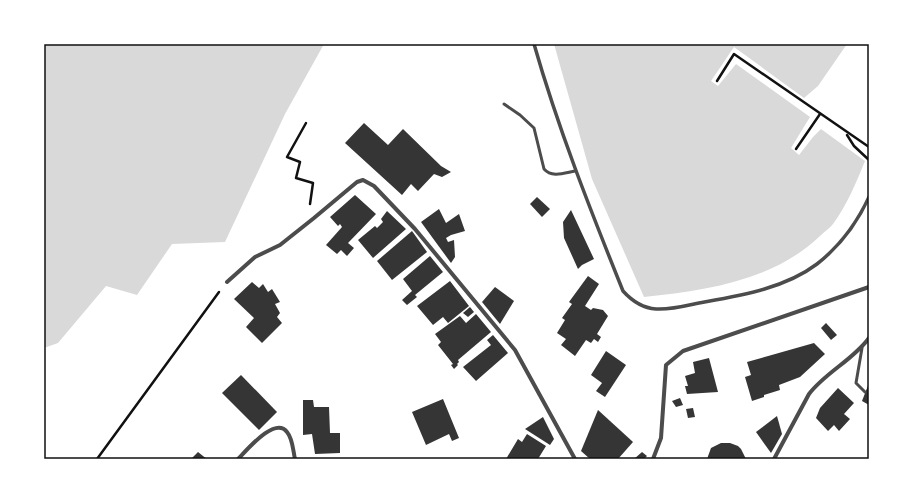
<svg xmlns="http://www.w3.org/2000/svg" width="913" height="503" font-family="Commissioner,sans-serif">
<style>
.water{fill:#d9d9d9}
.building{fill:#353535}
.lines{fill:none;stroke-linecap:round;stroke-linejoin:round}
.path{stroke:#111;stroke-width:2.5}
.service{stroke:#4c4c4c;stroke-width:3}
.pedestrian{stroke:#4c4c4c;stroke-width:3.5}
.minor{stroke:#4c4c4c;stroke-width:4}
.neatline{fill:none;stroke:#111;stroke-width:1.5}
</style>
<rect width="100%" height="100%" fill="#fff"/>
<!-- water -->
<g class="water">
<path d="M44,44H324L285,114L225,242L172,244L137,295L106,286L58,343L44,348Z"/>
<path d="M554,44H847L818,86L804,98L734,47L711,81L718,86L736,64L810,117L791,148L799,155L813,137L821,129L865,161C856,183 847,205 833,224C830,228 824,232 820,236C773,281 706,290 644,297L592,179Z"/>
</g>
<!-- building -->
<g class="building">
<path d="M364,123L388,145L403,129L441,166L451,172L442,177L434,174L418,191L411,184L402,195L345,143Z"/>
<path d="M355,195L376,214L348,243L354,248L347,256L341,250L337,254L326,245L342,227L340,224L338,226L330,217Z"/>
<path d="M537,197L550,209L542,217L530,204Z"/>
<path d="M439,209L446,223L459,214L465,231L451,235L446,238L448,242L454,240L455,257L451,263L421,222Z"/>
<path d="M571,210L594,259L582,265L578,269L564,238L563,222Z"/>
<path d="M387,211L406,229L373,258L358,240L375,226L377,228L383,222L381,219Z"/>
<path d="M412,231L427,252L392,280L377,261Z"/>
<path d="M430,256L443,272L415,295L417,297L407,305L402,300L412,291L403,279Z"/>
<path d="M588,276L599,284L585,306L591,310L593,308L603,310L608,316L597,334L601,337L598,342L594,339L591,343L586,340L575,356L561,345L566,339L557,333L565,320L562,318L572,304L569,302Z"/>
<path d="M450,281L469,306L448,323L443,317L433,325L417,306Z"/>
<path d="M252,282L259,288L263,284L268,292L272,289L280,302L275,304L280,313L277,317L282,323L262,343L246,327L254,318L234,299Z"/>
<path d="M495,287L514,301L500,324L482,302Z"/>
<path d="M470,307L474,312L468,317L463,313Z"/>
<path d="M476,314L491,332L458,360L459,362L457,364L458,365L454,369L451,365L453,364L438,345L441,342L435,334L460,316L466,323Z"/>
<path d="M826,323L837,335L831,340L821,328Z"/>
<path d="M493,335L508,353L476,381L463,367L491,345L487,340Z"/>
<path d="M814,343L825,354L800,377L779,385L780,390L764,395V397L752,401L745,377L751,375L747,362Z"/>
<path d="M606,351L626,365L605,397L596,391L602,383L591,375Z"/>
<path d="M709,358L718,392L687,394L685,386H688L685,376L695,373L693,362Z"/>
<path d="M241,375L277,412L259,430L222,393Z"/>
<path d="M869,383V405L862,401Z"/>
<path d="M838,388L854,403L844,414L850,419L839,431L834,425L828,431L816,418L820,408Z"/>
<path d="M680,398L683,405L676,407L672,401Z"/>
<path d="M443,399L459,438L452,441L449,434L426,445L412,412Z"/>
<path d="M303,400H313L314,407H329L330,433H340V453L315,454L312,434L303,435Z"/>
<path d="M693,408L695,417L688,418L686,409Z"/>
<path d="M598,410L633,442L618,459H590L581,451Z"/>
<path d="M777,416L782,434L771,453L756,432Z"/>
<path d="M543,417L554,439L550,445L525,429Z"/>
<path d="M527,434L546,446L538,459H506L518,439L522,442Z"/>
<path d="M721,443H730L738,446L741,449L746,459H707L711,448Z"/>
<path d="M198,452L203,456L207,459H191Z"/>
<path d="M642,452L647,456L644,459H634Z"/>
</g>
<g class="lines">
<!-- path -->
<g class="path">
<path d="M717,81L734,54L869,147"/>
<path d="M306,123L287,157L300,162L296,178L313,183L310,204"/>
<path d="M847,135L854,146L869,160"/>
<path d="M796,149L820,114"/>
<path d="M97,459L219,292"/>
</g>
<!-- service -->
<g class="service">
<path d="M504,104L520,115L534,128L544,169C552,178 564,173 575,171"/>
<path d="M862,348L856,383L865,392"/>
</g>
<!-- pedestrian -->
<path class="pedestrian" d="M534,44C558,128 590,209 623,291C632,301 642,308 656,309C670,310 685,306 699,303C738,296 784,289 817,264C840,246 857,223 869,197"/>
<!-- minor -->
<g class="minor">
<path d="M227,282L255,257L280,245L314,218L357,182L363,180L374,186L415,229L515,350L575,459"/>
<path d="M238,459C247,450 275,416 287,432C293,439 293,451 295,459"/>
<path d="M653,459L661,438L666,365L683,351L869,287"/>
<path d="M774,459L809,394C826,372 853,360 869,338"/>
</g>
</g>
<!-- border -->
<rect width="913" height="503" fill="none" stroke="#ffffff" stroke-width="90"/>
<rect x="45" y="45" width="823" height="413" class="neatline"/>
</svg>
